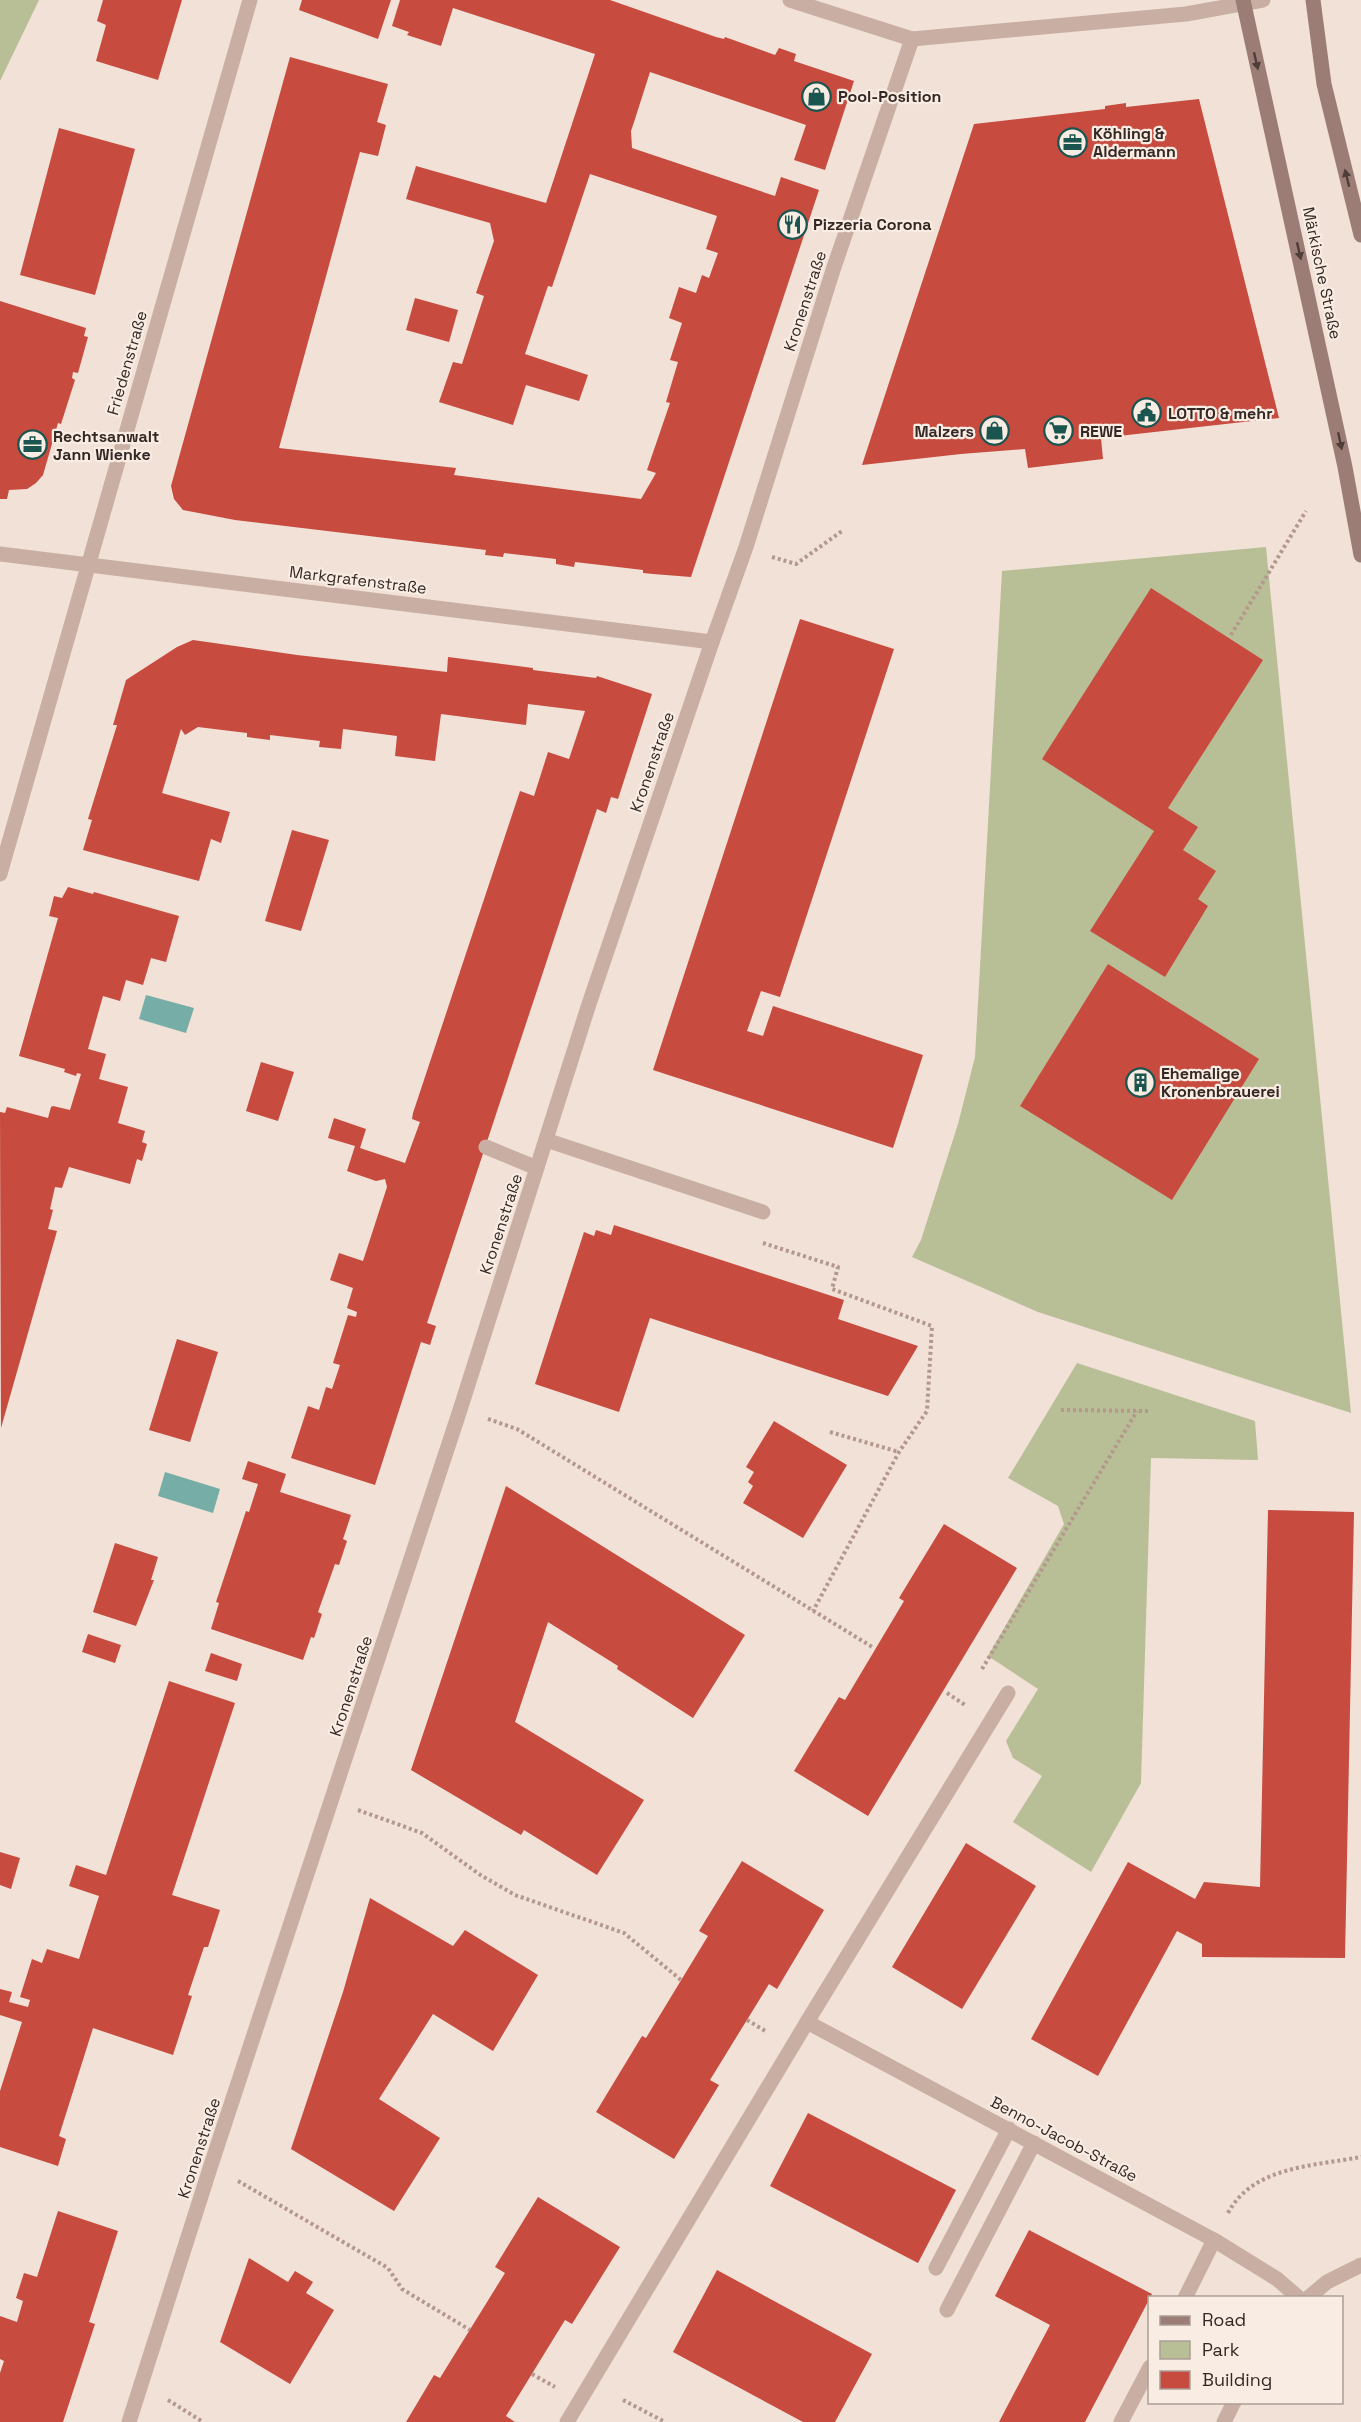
<svg xmlns="http://www.w3.org/2000/svg" width="1361" height="2422" font-family="'Space Grotesk',sans-serif">
<style>
.green{fill:#b8bf97}
.water{fill:#76aea7}
.building{fill:#c74b3f}
.lines{fill:none;stroke-linecap:round;stroke-linejoin:round}
.path{stroke:#b4988e;stroke-width:4;stroke-dasharray:3 3;stroke-linecap:butt}
.lane{stroke:#c9afa3;stroke-width:15}
.street{stroke:#c9afa3;stroke-width:15}
.secondary{stroke:#9c7d75;stroke-width:15}
.oneway{fill:#4e3d39}
.labels{text-anchor:middle;dominant-baseline:central;stroke-width:4.5;stroke-linejoin:round;paint-order:stroke}
.poi-label{font-size:16px;font-weight:bold;fill:#342825;stroke:#f9ece3;text-anchor:start}
.street-label{font-size:16px;fill:#342825;stroke:#f9ece3}
</style>
<rect width="100%" height="100%" fill="#f1e1d7"/>
<!-- green -->
<g class="green">
<path d="M0,0H39L0,81Z"/>
<path d="M1266,547L1351,1413L1038,1312L912,1257L921,1240L958,1124L975,1057L1002,571Z"/>
<path d="M1077,1363L1255,1421L1258,1460L1151,1458L1141,1783L1091,1872L1013,1822L1042,1776L1013,1758L1006,1741L1038,1689L988,1656L1064,1524L1058,1506L1008,1478Z"/>
</g>
<!-- water -->
<g class="water">
<path d="M146,995L194,1008L186,1033L139,1019Z"/>
<path d="M165,1472L220,1489L213,1513L158,1496Z"/>
</g>
<!-- building -->
<g class="building">
<path d="M103,0H182L158,80L96,61L106,25L97,21Z"/>
<path d="M302,0H391L378,39L299,10Z"/>
<path d="M400,0H610L716,37L724,39L725,37L775,55L779,48L796,54L794,61L854,81L825,170L794,160L806,125L650,72L635,119L631,131L632,148L775,196L781,177L819,190L691,577L653,574L643,573V570L575,562L574,567L556,564V559L504,553L503,557L485,555L486,550L235,520L183,510L174,499L171,486L290,57L388,84L377,122L386,125L378,156L360,152L279,448L456,468L454,475L641,499L656,473L647,470L670,403L666,402L678,362L670,360L682,323L669,318L679,287L696,293L702,275L709,278L718,253L706,249L717,216L590,174L552,287L548,286L525,354L588,375L579,401L526,385L513,425L439,402L453,362L462,364L484,296L476,293L494,241L490,223L406,199L416,166L546,203L595,54L453,8L441,46L407,35L409,32L392,26Z"/>
<path d="M1199,99L1279,418L1101,438L1103,459L1028,468L1025,449L961,454L862,465L974,124L1105,109V106L1126,103V107Z"/>
<path d="M59,128L135,149L95,295L20,275Z"/>
<path d="M415,298L458,310L449,342L406,330Z"/>
<path d="M0,301L86,328L84,336L88,337L78,373L73,372L72,378L75,380L61,424L58,423L43,475L36,483L27,489L9,490L7,499H0Z"/>
<path d="M1151,588L1263,660L1168,808L1198,827L1183,850L1216,871L1198,899L1208,906L1165,977L1090,931L1154,831L1042,759Z"/>
<path d="M800,619L894,649L780,997L761,991L747,1031L763,1036L773,1006L923,1055L893,1148L653,1070Z"/>
<path d="M193,640L297,655L447,672L448,657L533,668V670L596,678L597,676L652,694L618,799L611,797L606,813L597,809L427,1323L436,1326L430,1345L421,1342L375,1485L291,1458L308,1406L319,1410L326,1387L332,1389L340,1365L333,1363L348,1315L356,1317L357,1312L347,1308L353,1288L330,1280L339,1253L363,1261L387,1187L385,1179L376,1181L347,1171L355,1146L328,1138L334,1118L366,1129L360,1148L405,1163L420,1122L412,1119L413,1113L520,791L534,796L548,752L569,759L585,711L528,704L526,725L441,714L435,761L395,756L397,736L343,729L341,749L319,747L320,741L270,735V740L247,737V733L198,727L185,735L181,729L162,793L230,812L221,843L211,839L199,881L83,850L92,820L88,819L117,725H113L126,680L177,647Z"/>
<path d="M292,830L329,840L301,931L265,921Z"/>
<path d="M68,887L93,894L94,892L179,916L166,962L151,958L143,985L126,980L120,1001L103,996L88,1049L106,1054L99,1079L128,1087L118,1123L145,1131L142,1142L147,1144L142,1161L137,1159L130,1184L69,1167L62,1188L55,1187L50,1209L53,1210L48,1229L57,1231L1,1428L0,1112L5,1113L7,1107L48,1118L51,1107L53,1106L70,1110L81,1074L77,1073L76,1076L64,1072L65,1069L19,1056L58,918L49,916L54,896L62,898Z"/>
<path d="M1108,964L1259,1059L1172,1200L1020,1106Z"/>
<path d="M261,1062L294,1072L278,1121L246,1111Z"/>
<path d="M614,1225L844,1300L838,1319L918,1346L888,1396L650,1318L619,1412L535,1384L584,1232L594,1236L596,1230L611,1235Z"/>
<path d="M177,1339L218,1352L190,1442L149,1430Z"/>
<path d="M774,1421L847,1465L803,1538L743,1503L753,1486L748,1482L754,1472L746,1467Z"/>
<path d="M248,1461L286,1474L280,1492L351,1515L343,1539L347,1541L339,1565L335,1564L318,1612L322,1614L314,1638L311,1637L303,1660L211,1629L219,1603L216,1602L246,1511L249,1512L258,1484L242,1479Z"/>
<path d="M506,1486L745,1635L693,1718L617,1669L618,1666L548,1622L515,1722L644,1800L597,1875L524,1830L521,1835L411,1770Z"/>
<path d="M1268,1510L1354,1512L1345,1958L1202,1957V1944L1177,1931L1098,2076L1031,2039L1128,1862L1195,1899L1204,1882L1260,1887Z"/>
<path d="M944,1524L1017,1568L868,1816L794,1771L839,1697L845,1700L904,1601L899,1598Z"/>
<path d="M115,1543L158,1557L151,1580H154L136,1626L93,1612Z"/>
<path d="M88,1634L121,1645L115,1663L82,1652Z"/>
<path d="M211,1653L242,1664L237,1681L205,1671Z"/>
<path d="M169,1681L235,1703L172,1895L220,1910L208,1947H204L188,1995L192,1996L173,2055L93,2028L59,2136L66,2139L58,2166L0,2147V2091L22,2022L0,2015V1989L12,1992L9,2002L28,2007L30,2000L20,1997L32,1959L42,1963L47,1949L79,1959L99,1896L69,1886L76,1865L106,1875Z"/>
<path d="M966,1843L1036,1886L962,2009L892,1967Z"/>
<path d="M0,1852L20,1858L11,1889L0,1885Z"/>
<path d="M742,1861L824,1910L777,1989L769,1984L710,2080L719,2085L674,2159L596,2112L642,2036L646,2038L708,1936L699,1931Z"/>
<path d="M370,1898L453,1946L465,1930L538,1975L493,2051L433,2014L379,2099L440,2138L394,2211L291,2149L343,1992Z"/>
<path d="M808,2113L956,2190L918,2263L770,2186Z"/>
<path d="M538,2197L620,2247L572,2324L565,2320L506,2416L515,2422H406L434,2375L440,2378L505,2273L495,2267Z"/>
<path d="M58,2211L118,2231L89,2322L95,2324L63,2422H0V2373L4,2361L0,2359V2316L17,2322L23,2301L16,2298L24,2273L37,2277Z"/>
<path d="M1029,2230L1152,2294L1085,2422H999L1050,2325L995,2296Z"/>
<path d="M249,2258L288,2282L295,2271L313,2282L306,2293L334,2310L290,2384L220,2342Z"/>
<path d="M717,2270L872,2354L835,2422H803L673,2352Z"/>
</g>
<g class="lines">
<!-- path -->
<g class="path">
<path d="M772,557L796,564L842,531"/>
<path d="M1231,635L1306,511"/>
<path d="M763,1243L838,1267L832,1289L932,1326L927,1411L899,1452L813,1611"/>
<path d="M1061,1410L1150,1411"/>
<path d="M488,1419L517,1429L874,1648"/>
<path d="M830,1432L899,1452"/>
<path d="M982,1669L1137,1411"/>
<path d="M947,1693L965,1705"/>
<path d="M358,1810L422,1833L482,1876L515,1895L624,1933L681,1980"/>
<path d="M747,2020L767,2032"/>
<path d="M238,2181L388,2268L402,2289L470,2330"/>
<path d="M1228,2213C1253,2166 1314,2166 1361,2157"/>
<path d="M532,2374L555,2387"/>
<path d="M168,2400L203,2422"/>
<path d="M623,2400L665,2422"/>
</g>
<!-- lane -->
<g class="lane">
<path d="M546,1140L763,1212"/>
<path d="M486,1147L537,1168"/>
<path d="M936,2268L1009,2129"/>
<path d="M1185,2298L1214,2240"/>
<path d="M947,2310L1034,2143"/>
<path d="M1121,2422L1150,2367"/>
</g>
<!-- street -->
<g class="street">
<path d="M790,0L912,39L1186,14L1263,0"/>
<path d="M0,554L712,642"/>
<path d="M0,874L250,0"/>
<path d="M1008,1693L807,2022L1214,2240L1277,2279L1299,2298"/>
<path d="M1308,2298L1327,2282L1361,2265"/>
<path d="M129,2422L211,2165L460,1410L588,1007L712,642L746,547L833,270L912,39"/>
<path d="M567,2422L807,2022"/>
<path d="M1224,2422L1234,2402"/>
</g>
<!-- secondary -->
<g class="secondary">
<path d="M1243,0L1345,467L1361,555"/>
<path d="M1313,0L1324,84L1361,235"/>
</g>
</g>
<!-- one-way arrows -->
<defs><path id="oneway-solid" d="M-6-.8H1V-3.2L6.5 0L1 3.2V.8H-6Z" transform="scale(1.5)"/></defs>
<g class="oneway">
<use href="#oneway-solid" transform="translate(1256 61) rotate(77)"/>
<use href="#oneway-solid" transform="translate(1347 178) rotate(-104)"/>
<use href="#oneway-solid" transform="translate(1299 251) rotate(77)"/>
<use href="#oneway-solid" transform="translate(1340 441) rotate(78)"/>
</g>
<!-- icons -->
<defs>
<symbol id="shop-ring" viewBox="-11 -11 22 22"><circle r="9.5" fill="#f9ece3" stroke="#1b5550" stroke-width="1.5"/><path d="M-5-2.5h2.3a2.7 3.5 0 0 1 5.4 0H5L5.5 6h-11ZM-1.5-2.5h3a1.5 2.3 0 0 0-3 0Z" fill="#1b5550"/></symbol>
<symbol id="office-ring" viewBox="-11 -11 22 22"><circle r="9.5" fill="#f9ece3" stroke="#1b5550" stroke-width="1.5"/><path d="M-6-3h4V-5.5h4V-3h4V5H-6ZM-1-4.5V-3h2v-1.5ZM-6 0V1H6V0Z" fill="#1b5550"/></symbol>
<symbol id="restaurant-ring" viewBox="-11 -11 22 22"><circle r="9.5" fill="#f9ece3" stroke="#1b5550" stroke-width="1.5"/><path d="M-5-6h1v4h1v-4h1v4h1v-4h1v5L-1.5 .5V6h-2V.5L-5-1ZM5-6V6H3V1.5H1.5Q1.5-4 5-6Z" fill="#1b5550"/></symbol>
<symbol id="civic-ring" viewBox="-11 -11 22 22"><circle r="9.5" fill="#f9ece3" stroke="#1b5550" stroke-width="1.5"/><path d="M-.6-6.5H3V-4.5H.6V-3L4-1V1h2V6H-6V1h2V-1L-.6-3ZM-1.2 2.5V6h2.4V2.5Z" fill="#1b5550"/></symbol>
<symbol id="supermarket-ring" viewBox="-11 -11 22 22"><circle r="9.5" fill="#f9ece3" stroke="#1b5550" stroke-width="1.5"/><path d="M-6-5.5h2.5l.6 2H6L4.5 2H-2.5L-4.4-4H-6ZM-1.5 3.2a1.3 1.3 0 1 0 .1 0ZM3 3.2a1.3 1.3 0 1 0 .1 0Z" fill="#1b5550"/></symbol>
<symbol id="building-ring" viewBox="-11 -11 22 22"><circle r="9.5" fill="#f9ece3" stroke="#1b5550" stroke-width="1.5"/><path d="M-4-6H4V6H1V3H-1V6H-4ZM-2.5-4.3h1.7v1.8h-1.7ZM.8-4.3h1.7v1.8H.8ZM-2.5-1h1.7V.8h-1.7ZM.8-1h1.7V.8H.8Z" fill="#1b5550"/></symbol>
</defs>
<g fill-rule="evenodd">
<use href="#shop-ring" x="800" y="80" width="33" height="33"/>
<use href="#office-ring" x="1056" y="126" width="33" height="33"/>
<use href="#restaurant-ring" x="776" y="208" width="33" height="33"/>
<use href="#civic-ring" x="1130" y="396" width="33" height="33"/>
<use href="#shop-ring" x="978" y="414" width="33" height="33"/>
<use href="#supermarket-ring" x="1042" y="414" width="33" height="33"/>
<use href="#office-ring" x="16" y="428" width="33" height="33"/>
<use href="#building-ring" x="1124" y="1066" width="33" height="33"/>
</g>
<g class="labels">
<!-- poi labels -->
<g class="poi-label">
<text x="838" y="96">Pool-Position</text>
<text x="1093" y="133">Köhling &amp;<tspan x="1093" dy="18">Aldermann</tspan></text>
<text x="813" y="224">Pizzeria Corona</text>
<text x="1168" y="413">LOTTO &amp; mehr</text>
<text x="974" y="431" text-anchor="end">Malzers</text>
<text x="1080" y="431">REWE</text>
<text x="53" y="436">Rechtsanwalt<tspan x="53" dy="18">Jann Wienke</tspan></text>
<text x="1161" y="1073">Ehemalige<tspan x="1161" dy="18">Kronenbrauerei</tspan></text>
</g>
<!-- street labels -->
<g class="street-label">
<text transform="translate(1322 273) rotate(78)">Märkische Straße</text>
<text transform="translate(805 301) rotate(-72)">Kronenstraße</text>
<text transform="translate(127 363) rotate(-74)">Friedenstraße</text>
<text transform="translate(358 580) rotate(7)">Markgrafenstraße</text>
<text transform="translate(652 762) rotate(-71)">Kronenstraße</text>
<text transform="translate(501 1224) rotate(-72)">Kronenstraße</text>
<text transform="translate(351 1686) rotate(-72)">Kronenstraße</text>
<text transform="translate(1064 2139) rotate(28)">Benno-Jacob-Straße</text>
<text transform="translate(199 2148) rotate(-72)">Kronenstraße</text>
</g>
</g>
<!-- legend -->
<rect x="1148" y="2296" width="195" height="108" fill="#f9ece3" stroke="#aa9e97" stroke-width="1.5"/>
<rect x="1160" y="2316" width="30" height="9" fill="#9c7d75" stroke="#aa9e97" stroke-width="1.5"/>
<text x="1202" y="2326" font-size="18" fill="#342825">Road</text>
<rect x="1160" y="2341" width="30" height="18" fill="#b8bf97" stroke="#aa9e97" stroke-width="1.5"/>
<text x="1202" y="2356" font-size="18" fill="#342825">Park</text>
<rect x="1160" y="2371" width="30" height="18" fill="#c74b3f" stroke="#aa9e97" stroke-width="1.5"/>
<text x="1202" y="2386" font-size="18" fill="#342825">Building</text>
</svg>
